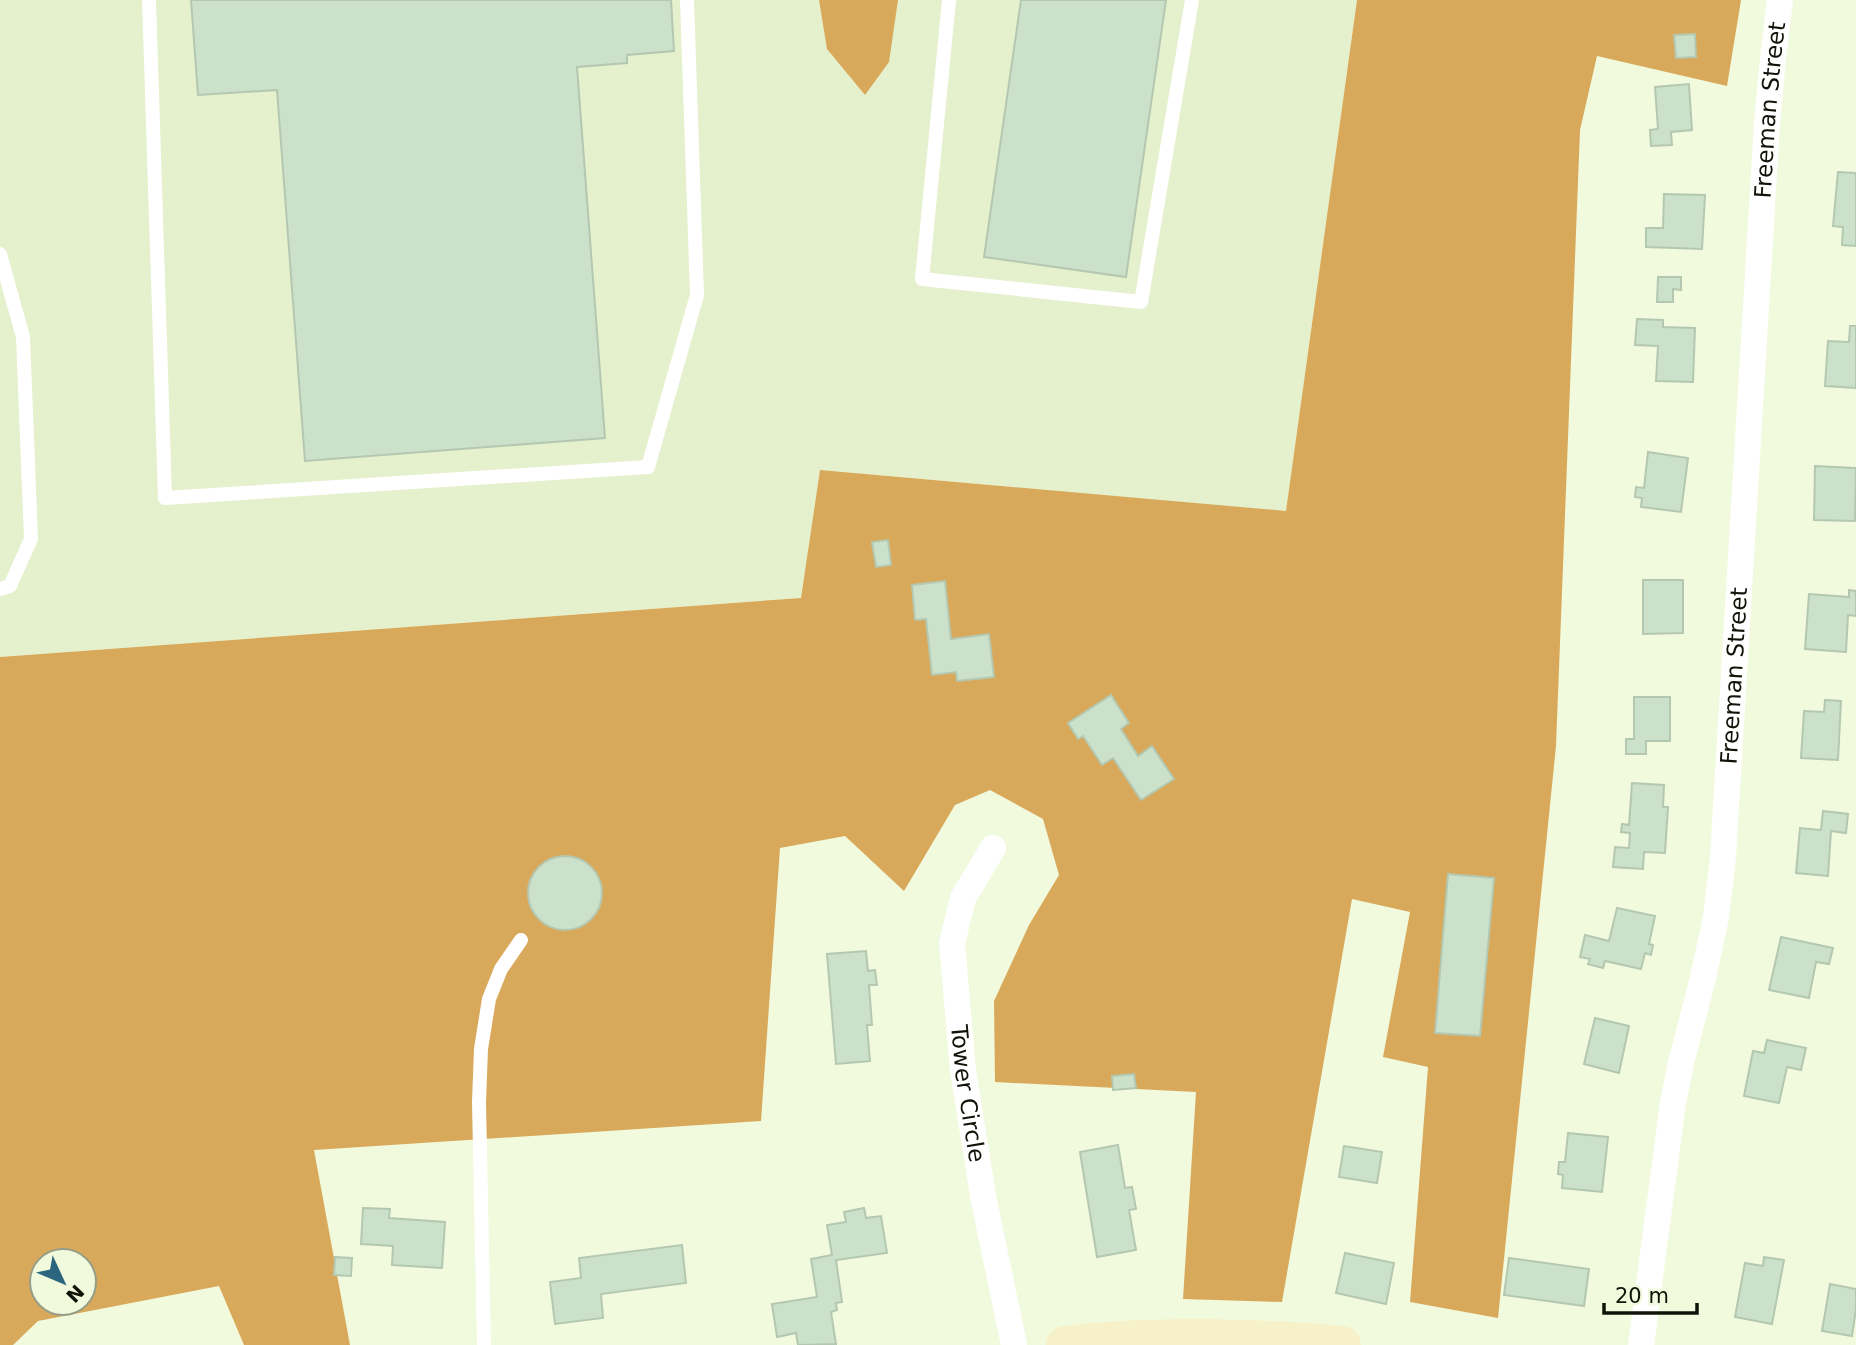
<svg xmlns="http://www.w3.org/2000/svg" width="1856" height="1345" font-family="'DejaVu Sans',sans-serif">
<style>
.built{fill:#e5f0cc}
.forest{fill:#d9a95b;fill-rule:evenodd}
.building{fill:#cce1c9;stroke:#b4c8b1;stroke-width:2}
.lines{fill:none;stroke-linecap:round;stroke-linejoin:round}
.lane{stroke:#fff;stroke-width:14}
.street{stroke:#fff;stroke-width:26}
.secondary{stroke:#f7f1c9;stroke-width:38}
.labels{text-anchor:middle;dominant-baseline:central;stroke-width:5;stroke-linejoin:round;paint-order:stroke}
.street-label{font-size:23px;fill:#111309;stroke:#f1fadd}
</style>
<rect width="100%" height="100%" fill="#f1fadd"/>
<!-- built -->
<path class="built" d="M0,0H1357L1286,512L820,470L801,598L0,657Z"/>
<!-- forest -->
<g class="forest">
<path d="M819,0H898L889,62L865,95L827,49Z"/>
<path d="M1357,0H1741L1727,86L1597,56L1580,130L1556,746L1498,1318L1410,1302L1428,1067L1383,1057L1410,912L1352,899L1282,1302L1183,1299L1196,1092L995,1082L994,1001L1029,925L1059,875L1043,819L990,790L955,805L904,891L845,836L780,848L761,1121L314,1150L350,1345H244L219,1286L38,1321L13,1345H0V657L801,598L820,470L1286,511ZM42,1261H84V1303H42Z"/>
</g>
<!-- building -->
<g class="building">
<path d="M191,0H671L674,51L627,55V63L577,67L605,438L305,461L277,90L198,95Z"/>
<path d="M1021,0H1166L1126,277L984,257Z"/>
<path d="M1695,34L1696,57L1676,58L1674,35Z"/>
<path d="M1689,84L1692,130L1671,132L1672,145L1651,146L1650,130L1658,129L1655,87Z"/>
<path d="M1838,172L1856,173V246L1842,245L1843,227L1833,226Z"/>
<path d="M1664,194L1705,195L1702,249L1646,247V228H1663Z"/>
<path d="M1658,277H1681V290L1673,289V302H1657Z"/>
<path d="M1637,319L1663,320V327L1695,328L1693,382L1656,381L1658,346L1635,345Z"/>
<path d="M1850,326H1856V388L1825,386L1828,341L1849,342Z"/>
<path d="M1648,452L1688,458L1681,512L1641,507L1642,498L1635,497L1636,487L1644,488Z"/>
<path d="M1815,466L1856,468L1855,521L1814,520Z"/>
<path d="M888,540L891,565L876,567L872,542Z"/>
<path d="M1643,580H1683V633L1643,634Z"/>
<path d="M945,581L951,639L989,634L994,677L957,681L956,672L932,675L926,619L915,620L912,585Z"/>
<path d="M1849,590L1856,591V616L1848,615L1846,652L1805,649L1809,594L1849,597Z"/>
<path d="M1111,695L1129,723L1121,729L1138,756L1152,746L1174,779L1141,800L1113,758L1102,765L1083,736L1078,739L1068,723Z"/>
<path d="M1634,697H1670V741H1646V754H1626V739H1634Z"/>
<path d="M1825,700L1841,701L1838,760L1801,758L1804,711L1824,712Z"/>
<path d="M1632,783L1664,785L1663,807H1668L1665,853L1644,852L1643,869L1613,867L1615,847L1629,848L1630,833L1621,832L1622,824L1629,825Z"/>
<path d="M1823,811L1848,814L1846,833L1831,831L1828,876L1796,873L1800,828L1821,830Z"/>
<circle cx="565" cy="893" r="37"/>
<path d="M1448,874L1494,878L1480,1036L1435,1033Z"/>
<path d="M1617,908L1655,916L1649,944L1653,945L1651,955L1645,953L1641,969L1605,961L1603,968L1588,964L1590,959L1580,957L1585,935L1609,941Z"/>
<path d="M1781,937L1833,948L1829,964L1816,962L1809,998L1769,990Z"/>
<path d="M866,951L868,971L875,970L877,985H869L872,1025H867L870,1061L836,1064L827,954Z"/>
<path d="M1595,1018L1629,1026L1619,1073L1584,1064Z"/>
<path d="M1767,1040L1806,1048L1801,1070L1787,1067L1779,1103L1744,1096L1753,1051L1764,1053Z"/>
<path d="M1134,1074L1136,1088L1113,1090L1112,1076Z"/>
<path d="M1568,1133L1608,1137L1602,1192L1562,1188L1563,1175L1558,1174L1559,1162H1565Z"/>
<path d="M1118,1145L1125,1188L1132,1187L1136,1209L1129,1210L1136,1250L1097,1257L1080,1152Z"/>
<path d="M1344,1146L1382,1152L1377,1183L1339,1177Z"/>
<path d="M363,1208L390,1209L389,1218L445,1222L442,1268L392,1265L393,1246L361,1244Z"/>
<path d="M864,1208L866,1218L881,1216L887,1253L836,1260L842,1302L836,1303L837,1310L831,1312L836,1344L798,1345L796,1333L777,1337L772,1304L817,1297L811,1259L832,1255L827,1225L846,1222L844,1212Z"/>
<path d="M682,1245L686,1283L601,1294L603,1318L555,1324L550,1282L581,1278L579,1258Z"/>
<path d="M1345,1253L1394,1263L1386,1304L1336,1293Z"/>
<path d="M335,1257L352,1258L351,1276L334,1275Z"/>
<path d="M1764,1257L1784,1260L1772,1324L1735,1317L1745,1263L1763,1266Z"/>
<path d="M1509,1258L1589,1269L1584,1306L1504,1295Z"/>
<path d="M1830,1284L1856,1289V1309L1852,1336L1822,1331Z"/>
</g>
<g class="lines">
<!-- lane -->
<g class="lane">
<path d="M149,0L165,498L648,467L697,295L687,0"/>
<path d="M949,0L922,279L1141,302L1192,0"/>
<path d="M0,254L23,337L31,539L10,586L0,589"/>
<path d="M484,1345L479,1102L481,1049L489,999L501,969L521,940"/>
</g>
<!-- street -->
<g class="street">
<path id="s1" d="M993,848L963,898L952,943L963,1071L984,1201L1014,1345"/>
<path id="s2" d="M1641,1345L1673,1103L1681,1063L1703,978L1716,917L1723,857L1767,123L1773,58L1780,0"/>
</g>
<!-- secondary -->
<path class="secondary" d="M1065,1345C1125,1338 1185,1337 1245,1339C1277,1340 1310,1341 1342,1345"/>
</g>
<g class="labels">
<!-- street labels -->
<g class="street-label">
<text stroke="none"><textPath href="#s2" startOffset="1244">Freeman Street</textPath></text>
<text stroke="none"><textPath href="#s2" startOffset="677">Freeman Street</textPath></text>
<text stroke="none"><textPath href="#s1" startOffset="256">Tower Circle</textPath></text>
</g>
</g>
<!-- north arrow -->
<g transform="translate(63 1282) rotate(134)"><circle r="33" fill="#f1fadd" stroke="#979e88" stroke-width="2"/>
<path d="M0-5L12 26L0 18L-12 26Z" fill="#2b667e"/>
<text y="-10" font-size="19" font-weight="bold" text-anchor="middle" fill="#111309">N</text>
</g>
<!-- scale -->
<path d="M1604 1303v10h93v-10" fill="none" stroke="#111309" stroke-width="3.5"/>
<text x="1615" y="1303" font-size="21" fill="#111309" stroke="#f1fadd" stroke-width="5" paint-order="stroke">20 m</text>
</svg>
